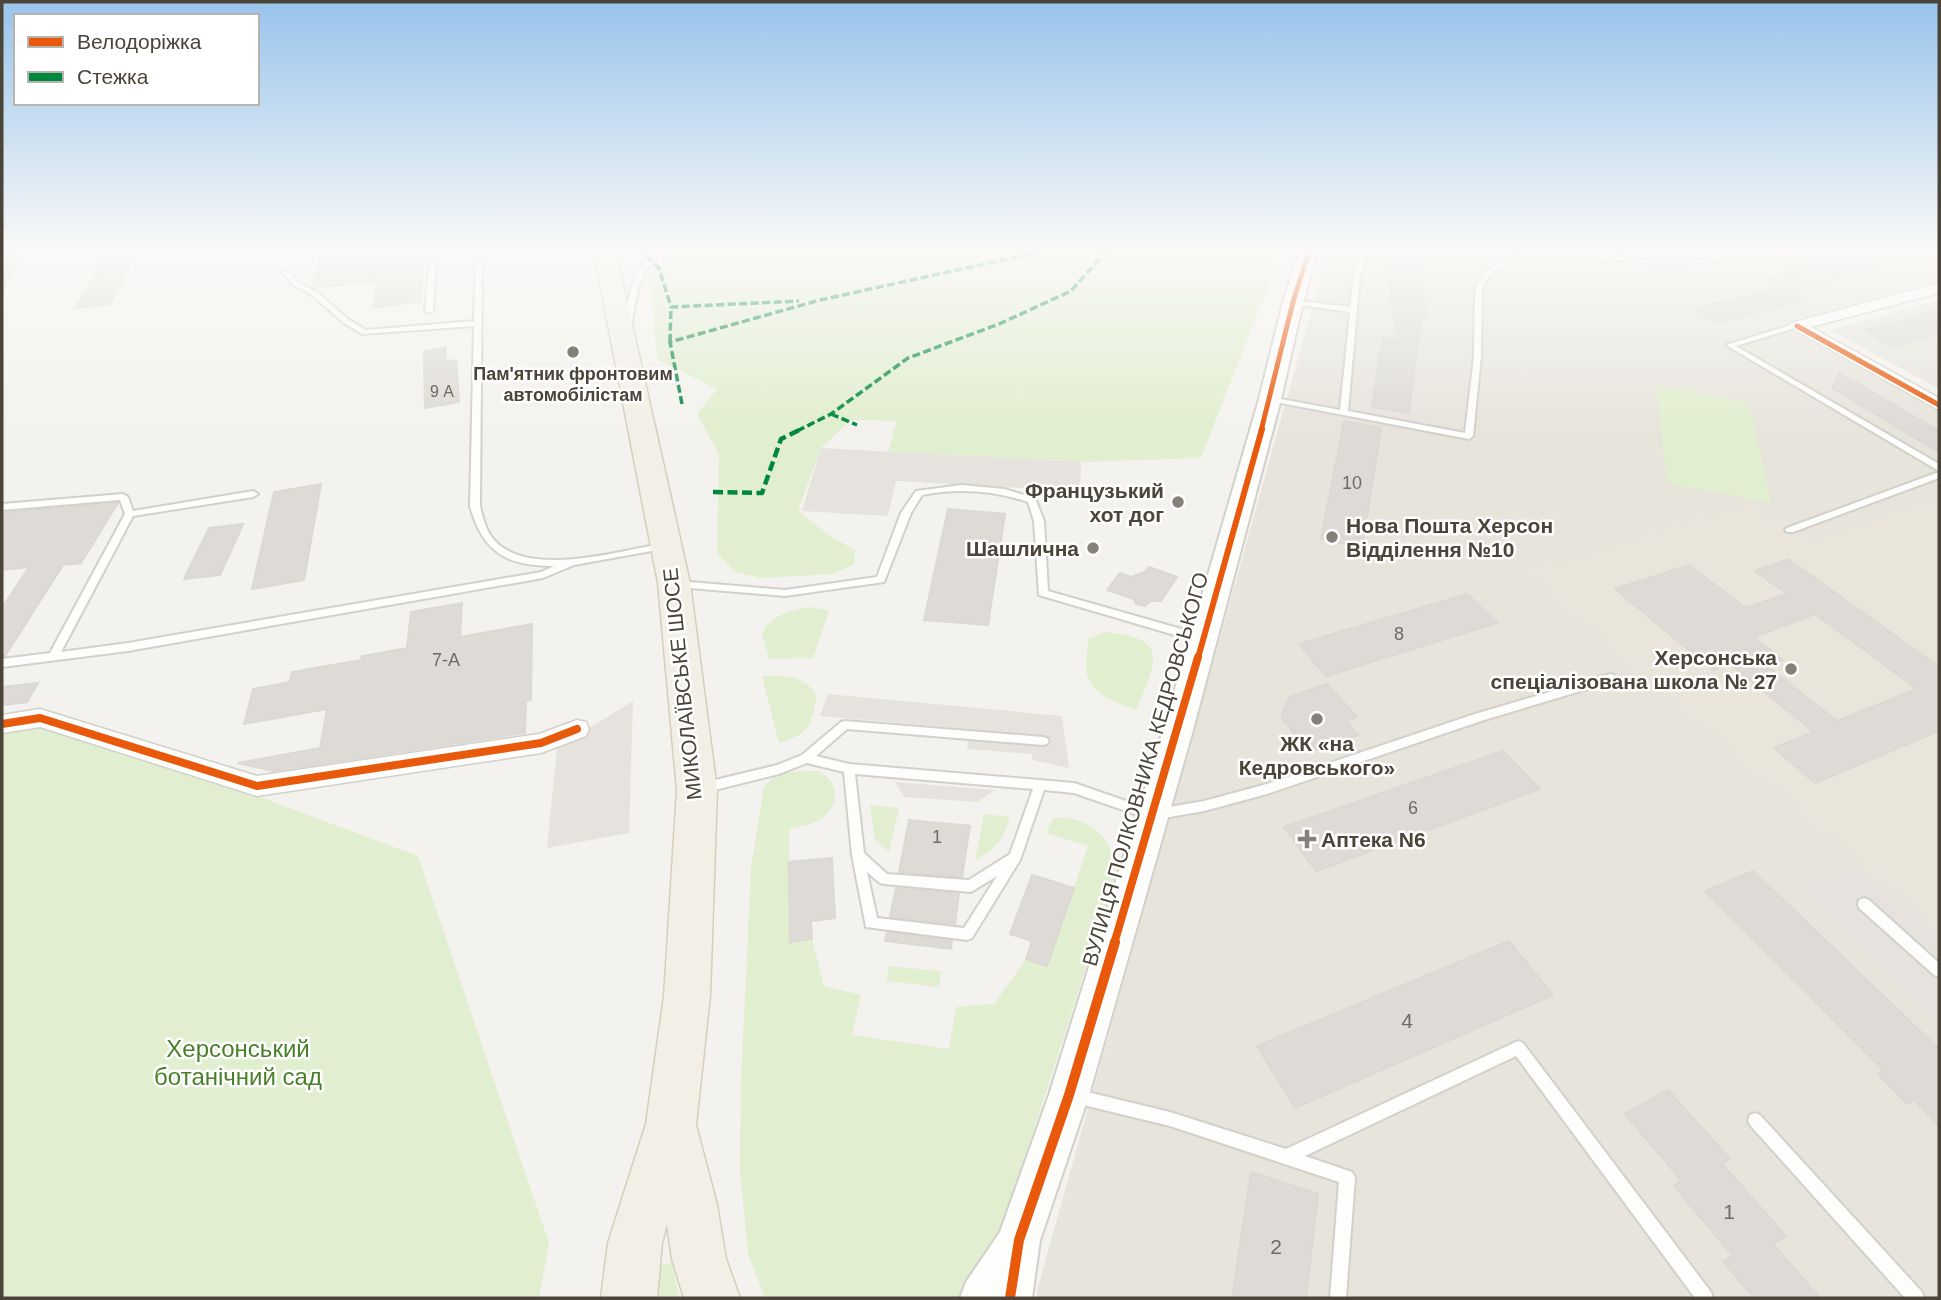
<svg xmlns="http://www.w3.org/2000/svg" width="1941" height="1300" font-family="Arial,sans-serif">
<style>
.residential{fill:#e7e4dc}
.education{fill:#eae5da}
.green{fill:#e1eecf}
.parking{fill:#e6e3df}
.building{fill:#dedbd6;stroke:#dcd9d4;stroke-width:2;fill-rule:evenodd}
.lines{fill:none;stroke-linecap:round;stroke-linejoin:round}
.service-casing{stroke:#d2d0cb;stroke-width:4}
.minor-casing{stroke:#d2d0cb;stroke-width:3}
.tertiary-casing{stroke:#d2d0cb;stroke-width:4}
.primary-casing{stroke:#d6cebb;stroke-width:3}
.service{fill:#fdfdfc;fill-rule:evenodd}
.minor{fill:#fdfdfc;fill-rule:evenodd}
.tertiary{fill:#fdfdfc;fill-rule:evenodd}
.primary{fill:#f2efe6;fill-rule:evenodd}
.quiet-far1{stroke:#00873e;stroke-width:3.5;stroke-dasharray:8 3.5;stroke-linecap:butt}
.quiet{stroke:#00873e;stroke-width:4.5;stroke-dasharray:10 4.5;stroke-linecap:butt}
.cycleway-far3-casing{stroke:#fff;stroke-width:9}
.cycleway-far2-casing{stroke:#fff;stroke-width:10}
.cycleway-far1-casing{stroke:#fff;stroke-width:12}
.cycleway-casing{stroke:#fff;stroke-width:14}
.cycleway-far3{stroke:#e8590c;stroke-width:5}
.cycleway-far2{stroke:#e8590c;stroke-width:6}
.cycleway-far1{stroke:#e8590c;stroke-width:8}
.cycleway{stroke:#e8590c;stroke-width:10}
.poi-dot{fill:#868178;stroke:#fff;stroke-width:2.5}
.labels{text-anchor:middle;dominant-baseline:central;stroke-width:5;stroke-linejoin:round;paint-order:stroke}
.far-number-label{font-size:16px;fill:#706a61}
.far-poi-label{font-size:18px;font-weight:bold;fill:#4b4439;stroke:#fff}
.number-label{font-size:18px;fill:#706a61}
.poi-label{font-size:21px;font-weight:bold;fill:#4b4439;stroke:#fff;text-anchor:end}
.street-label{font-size:21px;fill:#4b4439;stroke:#fff}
.near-number-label{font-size:21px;fill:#706a61}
.near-park-label{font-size:24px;fill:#4a7f2a;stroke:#fff}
</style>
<rect width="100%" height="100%" fill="#f4f2ee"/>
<!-- residential -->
<g class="residential">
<path d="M1329,248H1939V280L1782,324L1939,410V512L1926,504L1806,545L1747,505L1533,573L1939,925V1298H1037L1038,1287Z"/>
<path d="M1939,300V389L1831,330Z"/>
</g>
<!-- education -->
<path class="education" d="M1747,504L1806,545L1926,504L1939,512V925L1532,573Z"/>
<!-- green -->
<g class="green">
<path d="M680,248L693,251L699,248H1283L1201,458L1081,462L888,452L897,421L851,420L821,448L798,510L828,535L855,550L854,564L833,574L761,578L735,572L717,553L719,454L697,414L717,389L658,360L648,277L664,256Z"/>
<path d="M1656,385L1749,402L1771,503L1667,483Z"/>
<path d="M811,607L829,611L813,658L769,659L762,634C771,614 790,611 811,607Z"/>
<path d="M1105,632C1172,638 1156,663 1136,710C1120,704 1096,696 1088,679C1084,669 1088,650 1088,639Z"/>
<path d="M762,676C785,675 803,675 817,695C811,727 810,733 779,743Z"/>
<path d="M34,725L252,794L418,856L549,1243L539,1298H2V730Z"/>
<path d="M818,771C838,780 841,804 822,818C813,825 800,826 789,829L790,941L812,939L824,986L861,995L852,1035L949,1049L956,1007L994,1004L1026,959L1047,965L1088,846L1046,833L1053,818C1089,816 1110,835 1117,870L1010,1205L984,1281L971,1298H765L748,1254L740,1170L741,1081L751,868L764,787C776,770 798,771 818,771Z"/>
<path d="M870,805L899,808L889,852L875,839Z"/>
<path d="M984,814L1010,817C1003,841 996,848 975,861Z"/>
<path d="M889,966L941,971L939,987L886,981Z"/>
<path d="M672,1263L679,1298H649L652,1266Z"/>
</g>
<!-- parking -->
<g class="parking">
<path d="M821,448L1081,462L1080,491L896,481L888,516L802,511Z"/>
<path d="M828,694L1062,716L1069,768L1032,760V754L967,749L969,729L820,716Z"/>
<path d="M633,701L629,833L547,848L557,748Z"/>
<path d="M895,782L995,790L977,802L904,797Z"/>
<path d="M1855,864L1939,939V1021L1798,890Z"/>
</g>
<!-- building -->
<g class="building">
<path d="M111,248H139L110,304L76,308Z"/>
<path d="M323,248H426L420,301L373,308L378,280L314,288L312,286Z"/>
<path d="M1399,248H1427L1419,277L1426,318L1421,317L1409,413L1372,407L1383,338L1398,340L1389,285L1391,259Z"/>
<path d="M29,250L2,291V254Z"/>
<path d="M1849,257L1876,270L1793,292L1808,299L1718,323L1694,309L1782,287L1766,279Z"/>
<path d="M1939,310V334L1895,347L1864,330Z"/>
<path d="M445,348L446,362L456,360L459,402L425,408L424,351Z"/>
<path d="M1840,373L1939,431V452L1832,388Z"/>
<path d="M1344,421L1381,428L1362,548L1321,539Z"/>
<path d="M321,484L304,580L252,589L274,492Z"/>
<path d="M118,503L81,563L63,565L5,656H2V608L29,567L2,570V513Z"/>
<path d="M948,509L1005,514L988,625L924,620Z"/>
<path d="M243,524L220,575L184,579L209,528Z"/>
<path d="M1788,559L1939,667V731L1815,783L1774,748L1814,732L1730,664L1713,670L1615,589L1689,565L1746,608L1787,594L1755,571ZM1815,614L1917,689L1837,721L1767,666L1783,660L1754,637Z"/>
<path d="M1149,567L1177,577L1161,601H1151L1145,606L1136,604L1134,599L1107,590L1120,573L1131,577L1145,572Z"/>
<path d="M1467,594L1497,623L1326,676L1299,644Z"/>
<path d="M462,603L460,637L532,624L531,700L526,701L525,733L273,771L238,763L320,748L327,709L244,724L253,689L290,682L292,672L361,660L362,656L407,648L411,612Z"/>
<path d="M38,683L27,702L2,705V687Z"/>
<path d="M1327,684L1357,717L1346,721L1358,735L1309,752L1281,717L1289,697Z"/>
<path d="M1503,751L1540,789L1316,871L1284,827Z"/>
<path d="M909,820L970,826L962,877L899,872Z"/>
<path d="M832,858L835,918L811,921L812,939L790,942L789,862Z"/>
<path d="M1753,871L1939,1049V1126L1914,1100L1907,1104L1878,1074L1884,1071L1705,891Z"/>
<path d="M1032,875L1074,888L1047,966L1026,959L1032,941L1010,934Z"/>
<path d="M896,888L959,894L955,924L890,917Z"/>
<path d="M887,932L952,941L951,949L885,941Z"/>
<path d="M1509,941L1553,995L1295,1108L1257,1046Z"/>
<path d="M1668,1090L1730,1159L1722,1164L1786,1236L1773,1244L1820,1298H1754L1723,1261L1733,1256L1674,1186L1681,1180L1625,1114Z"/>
<path d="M1251,1172L1318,1194L1306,1298H1232Z"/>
</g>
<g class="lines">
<defs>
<g id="service">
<path d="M431,248H437L433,311L429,313L425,311Z"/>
<path d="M476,248H482L480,506C483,518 486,532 495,541C530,578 620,551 665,543L668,544L670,546L668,548L574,565L543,578L128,651L2,667V659L50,653L125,514L120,500L2,510V504L123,494L128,497L133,511L253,491L258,494L253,497L133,516L61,652L128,643L541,572L554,566C507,566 483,553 470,506L474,326L362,334L344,323L313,296L293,285L282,272L287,271L298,282L318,293L349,320L366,330L474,321Z"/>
<path d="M658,248H665C637,277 638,289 631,327L624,329L623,327C629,295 631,271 658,248Z"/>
<path d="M1363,248H1369L1360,276L1348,411L1465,433L1474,356L1475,292C1492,227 1622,260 1669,261C1695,261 1719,255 1744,248L1748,250C1728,261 1689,266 1665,265C1622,263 1497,232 1482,292L1481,356L1473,436L1469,439L1270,401L1266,399L1270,397L1340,410L1350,312L1293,304L1289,302L1293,300L1350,307L1354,276Z"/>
<path d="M1794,324L1801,326L1736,346L1939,464V471L1726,345Z"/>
<path d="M1939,472V478L1793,532H1787L1785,530L1787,528Z"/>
<path d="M962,485L1004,489L1035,498L1044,521L1048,591L1206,636L1207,639L1206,642L1202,643L1039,595L1034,521L1028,502C993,490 958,488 922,495L911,513L884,582L785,596L678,587L673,584L678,581L785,590L877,577L901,513L916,491Z"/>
<path d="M1610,674L1614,675L1615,678L1614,681L1481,721L1267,794L1204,811L1152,820L1074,793L1044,790L1020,860L972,938L967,940L866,927L852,855L844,772L807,763L779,774L703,793L699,791L697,788L699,785L703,783L777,765L802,755L841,722L845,721L1043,737L1047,738L1049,741L1047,744L1043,745L847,729L816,756L849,764L1074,783L1152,810L1204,801L1267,784L1475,714ZM855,774L1033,789L1010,854L969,880L887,874L864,853ZM867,872L880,883L884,884L971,892L997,876L964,928L877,918Z"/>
<path d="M1864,898L1869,900L1939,963V977L1934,975L1859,908L1858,904L1859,900Z"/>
<path d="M1518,1041L1523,1043L1711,1292L1713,1298H1695L1516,1056L1305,1156L1352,1172L1355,1177L1346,1298H1330L1339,1182L1170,1126L1075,1103L1070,1101L1068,1096L1070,1091L1075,1089L1170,1112L1286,1149Z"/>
<path d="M1755,1113L1760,1115L1922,1292L1924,1298H1905L1750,1125L1748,1120L1750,1115Z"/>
</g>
<g id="minor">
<path d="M1939,283V293L1811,327L1939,398V410L1789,326L1791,323Z"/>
<path d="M40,709L257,776L539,734L577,720L586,722L589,729L586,736L541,753L257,796L40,727L2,733V715Z"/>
</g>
<path id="tertiary" d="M1301,248H1319L1303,302L1281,399L1193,730L1089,1095L1040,1240L1032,1298H960L966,1282L1000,1232L1049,1095L1163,730L1259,399L1283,302Z"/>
<path id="primary" d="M593,248H615L690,583L717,790L710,996L696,1125L717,1205L726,1259L740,1298H684L672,1259L667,1224L662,1243L657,1298H601L608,1243L646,1124L664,996L677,790L658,583Z"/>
</defs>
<!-- service casing -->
<use href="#service" class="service-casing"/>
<!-- minor casing -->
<use href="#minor" class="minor-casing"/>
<!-- tertiary casing -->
<use href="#tertiary" class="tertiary-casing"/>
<!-- primary casing -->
<use href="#primary" class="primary-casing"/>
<!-- service -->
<use href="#service" class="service"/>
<!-- minor -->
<use href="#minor" class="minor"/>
<!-- tertiary -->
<use href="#tertiary" class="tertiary"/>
<!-- primary -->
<use href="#primary" class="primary"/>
<!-- quiet-far1 -->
<g class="quiet-far1">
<path d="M638,248L659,268L671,307L799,301"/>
<path d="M670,342L671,307"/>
<path d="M682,404L670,342L820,300L1058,248"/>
<path d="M831,414L857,425"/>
<path d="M797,431L831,414L908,358L999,324L1071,291L1109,248"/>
</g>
<!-- quiet -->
<path class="quiet" d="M713,492L762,493L781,439L801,429"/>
<defs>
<g id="cycleway-far3">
<path d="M1797,326L1939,405"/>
<path d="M1261,431L1293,302L1310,248"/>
</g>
<path id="cycleway-far2" d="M1198,658L1262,429"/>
<g id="cycleway-far1">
<path d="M2,724L40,718L257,786L541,743L577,729"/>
<path d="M1114,944L1198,657"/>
</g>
<path id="cycleway" d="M1010,1298L1019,1240L1069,1095L1115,942"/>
</defs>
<!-- cycleway-far3 casing -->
<use href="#cycleway-far3" class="cycleway-far3-casing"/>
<!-- cycleway-far2 casing -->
<use href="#cycleway-far2" class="cycleway-far2-casing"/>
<!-- cycleway-far1 casing -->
<use href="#cycleway-far1" class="cycleway-far1-casing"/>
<!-- cycleway casing -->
<use href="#cycleway" class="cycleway-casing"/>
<!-- cycleway-far3 -->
<use href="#cycleway-far3" class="cycleway-far3"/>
<!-- cycleway-far2 -->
<use href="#cycleway-far2" class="cycleway-far2"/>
<!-- cycleway-far1 -->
<use href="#cycleway-far1" class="cycleway-far1"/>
<!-- cycleway -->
<use href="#cycleway" class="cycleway"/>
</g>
<!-- sky -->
<linearGradient id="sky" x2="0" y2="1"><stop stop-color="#98c4ec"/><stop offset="0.58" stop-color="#faf9f7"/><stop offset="1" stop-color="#faf9f7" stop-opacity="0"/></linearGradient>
<rect width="1941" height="430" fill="url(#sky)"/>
<!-- markers -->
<g class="poi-dot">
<circle cx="573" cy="352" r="7"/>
<circle cx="1178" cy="502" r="7"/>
<circle cx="1332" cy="537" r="7"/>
<circle cx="1093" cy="548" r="7"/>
<circle cx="1791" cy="669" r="7"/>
<circle cx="1317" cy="719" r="7"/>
<path d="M1303.5 828.5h7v7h7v7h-7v7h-7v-7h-7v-7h7z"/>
</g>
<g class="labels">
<!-- far-number labels -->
<g class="far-number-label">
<text x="442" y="391">9 А</text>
</g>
<!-- far-poi labels -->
<g class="far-poi-label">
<text x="573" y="374">Пам'ятник фронтовим<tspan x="573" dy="21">автомобілістам</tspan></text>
</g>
<!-- number labels -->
<g class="number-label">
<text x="1352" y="483">10</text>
<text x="1399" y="634">8</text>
<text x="446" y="660">7-А</text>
<text x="1413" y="808">6</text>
<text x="937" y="837">1</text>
</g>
<!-- poi labels -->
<g class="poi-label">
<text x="1164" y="490">Французький<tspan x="1164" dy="24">хот дог</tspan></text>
<text x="1346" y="525" text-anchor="start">Нова Пошта Херсон<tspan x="1346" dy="24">Відділення №10</tspan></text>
<text x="1079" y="548">Шашлична</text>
<text x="1777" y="657">Херсонська<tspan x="1777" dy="24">спеціалізована школа № 27</tspan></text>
<text x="1317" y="743" text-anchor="middle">ЖК «на<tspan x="1317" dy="24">Кедровського»</tspan></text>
<text x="1321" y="839" text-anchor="start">Аптека N6</text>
</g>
<!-- street labels -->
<g class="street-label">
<text transform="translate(682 684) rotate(-96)">МИКОЛАЇВСЬКЕ ШОСЕ</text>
<text transform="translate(1145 769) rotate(-74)">ВУЛИЦЯ ПОЛКОВНИКА КЕДРОВСЬКОГО</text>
</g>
<!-- near-number labels -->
<g class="near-number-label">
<text x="1407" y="1020">4</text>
<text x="1729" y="1211">1</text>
<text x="1276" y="1246">2</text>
</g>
<!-- near-park labels -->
<g class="near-park-label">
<text x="238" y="1048">Херсонський<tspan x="238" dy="28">ботанічний сад</tspan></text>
</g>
</g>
<!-- border -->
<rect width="1941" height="1300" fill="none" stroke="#4b4439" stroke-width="7"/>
<!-- legend -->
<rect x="14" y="14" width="245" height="91" fill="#ffffff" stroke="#b7b4b0" stroke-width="2"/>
<rect x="28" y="37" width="35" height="10" fill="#e8590c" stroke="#b7b4b0" stroke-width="2"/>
<text x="77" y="49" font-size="21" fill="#4b4439">Велодоріжка</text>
<rect x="28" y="72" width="35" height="10" fill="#00873e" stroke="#b7b4b0" stroke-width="2"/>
<text x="77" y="84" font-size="21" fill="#4b4439">Стежка</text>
</svg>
